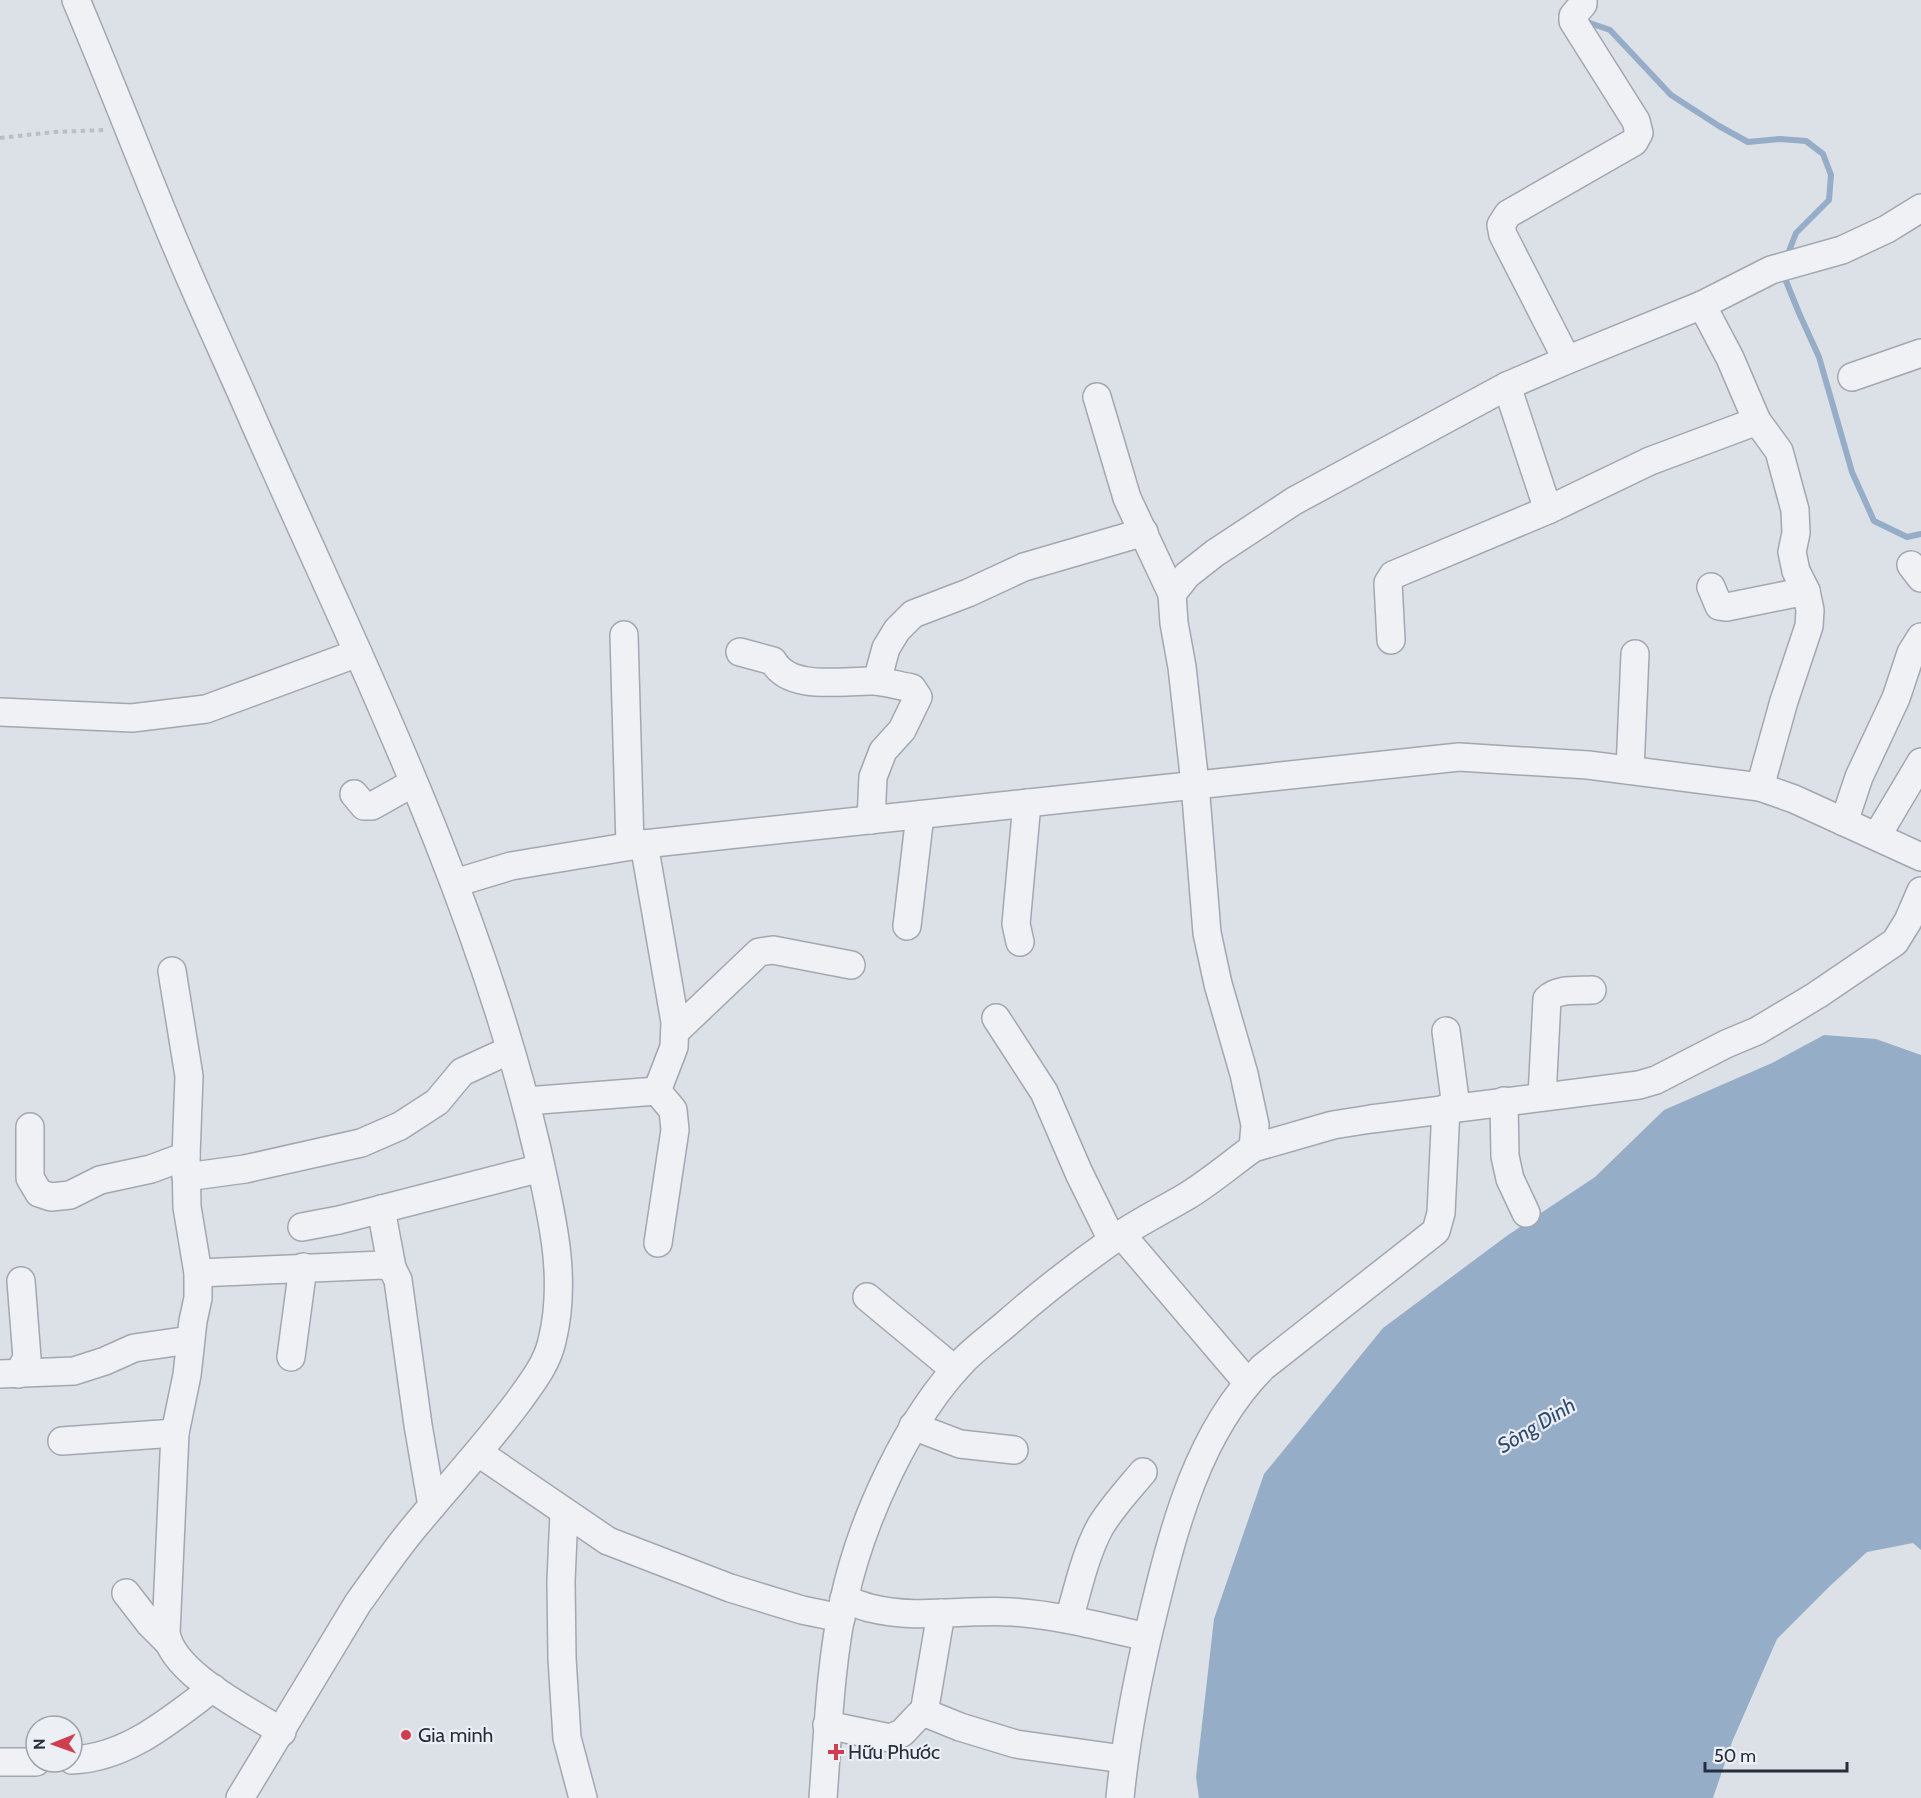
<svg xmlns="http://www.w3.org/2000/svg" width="1921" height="1798" font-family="Cabin,sans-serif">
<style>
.water{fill:#96adc8}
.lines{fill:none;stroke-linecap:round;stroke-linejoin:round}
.stream{stroke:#96adc8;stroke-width:6}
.minor-casing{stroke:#a2a7b1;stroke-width:30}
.path{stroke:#bbbec5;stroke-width:4;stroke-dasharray:4.5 4.5;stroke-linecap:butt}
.minor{stroke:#eff1f5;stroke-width:27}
.poi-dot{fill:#cf3e50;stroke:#eceff4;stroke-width:2}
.labels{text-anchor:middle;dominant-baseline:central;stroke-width:4.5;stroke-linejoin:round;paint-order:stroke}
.poi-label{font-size:20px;fill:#262e3d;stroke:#eceff4;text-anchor:start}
.water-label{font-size:21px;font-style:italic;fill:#304b71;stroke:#eceff4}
</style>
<rect width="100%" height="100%" fill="#dce0e7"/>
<!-- water -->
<path class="water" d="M1824,1035L1876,1039L1921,1055V1550L1913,1543L1867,1552L1831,1585L1777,1639L1732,1742L1713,1798H1199L1196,1777L1214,1619L1264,1474L1383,1328L1508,1235L1595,1177L1664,1110L1772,1063Z"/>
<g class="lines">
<!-- stream -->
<g class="stream">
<path d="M1584,21L1610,30L1671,95L1719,126L1748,142L1780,139L1806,141L1823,154L1831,175L1829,200L1796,233L1789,251"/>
<path d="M1786,281L1799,313L1819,357L1852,472L1874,521L1907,537L1921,534"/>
</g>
<defs>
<g id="minor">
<path d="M76,0C107,73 136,148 166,221C194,290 226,357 255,424C360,661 478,896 537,1149C551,1213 568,1276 552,1341C547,1364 531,1384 518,1402C486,1445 450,1484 416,1525C395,1550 377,1577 358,1603L240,1798"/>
<path d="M1702,305L1730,358L1757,421L1779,451L1795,510L1796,533L1792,552L1796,571L1806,591L1810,610L1809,626L1784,701L1760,787"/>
<path d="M1567,360L1503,235L1501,225L1508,214L1634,142L1639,133L1636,121L1573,21V16L1583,4V0"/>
<path d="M1852,377L1921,353"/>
<path d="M1507,386L1548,510"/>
<path d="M1097,397L1127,498L1172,594"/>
<path d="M1911,565L1921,578"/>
<path d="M1711,587L1719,606L1727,607L1806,591"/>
<path d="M624,635L630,846"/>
<path d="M1391,640L1388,583L1393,575L1548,510L1650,461L1757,421"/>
<path d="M740,652L773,661C790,692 844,680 875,681C887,682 900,686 912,688L918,697L902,730L883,751L873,777L871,820"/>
<path d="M877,681L886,648L897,630L913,614L968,593L1024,567L1144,532"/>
<path d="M0,712L132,718L206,709L358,653"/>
<path d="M1630,770L1635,654"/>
<path d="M354,794L364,806H372L413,783"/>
<path d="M1844,822L1859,777L1896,698L1911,653L1921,637"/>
<path d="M1877,836L1921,762"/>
<path d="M644,844L675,1022L674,1047L657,1091"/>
<path d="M455,883L511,866L644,844L1459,757L1588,765L1760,787L1794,799L1921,857"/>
<path d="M907,926L920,815"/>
<path d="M1020,942L1016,924L1027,803"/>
<path d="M172,971L189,1076L186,1156L187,1207L198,1273V1298L193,1321L187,1375L175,1433L166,1633C173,1674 248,1710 282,1732"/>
<path d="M996,1018L1044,1092L1079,1173L1112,1240"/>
<path d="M1446,1031L1456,1107"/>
<path d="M675,1032L759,952L773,950L851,965"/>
<path d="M657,1091L673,1110L675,1130L658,1243"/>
<path d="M1542,1097L1547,999C1558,988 1577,991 1592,990"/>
<path d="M526,1101L657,1091"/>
<path d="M1504,1101L1505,1156L1510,1179L1526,1213"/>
<path d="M30,1127V1178L39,1193L51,1197L70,1195L100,1180L151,1169L186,1156"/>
<path d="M1253,1148L1333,1125L1371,1119L1639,1085L1656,1080L1726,1044L1757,1031L1817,995L1895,942L1908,921L1921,891"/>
<path d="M186,1177L245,1169L361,1143L400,1126L437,1102L462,1072L510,1050"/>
<path d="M381,1209L392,1268"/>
<path d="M302,1227L339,1220L541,1168"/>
<path d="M1121,1234L1247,1382"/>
<path d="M198,1273L383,1265L392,1268L398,1280L418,1425L432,1506"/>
<path d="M867,1297L955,1370"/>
<path d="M291,1357L303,1267"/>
<path d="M0,1374L74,1371L105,1361L134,1348L190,1340"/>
<path d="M18,1374L27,1358L21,1281"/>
<path d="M913,1426L960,1444L1014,1450"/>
<path d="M62,1441L175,1433"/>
<path d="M479,1453L608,1541L730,1588L802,1610L841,1618"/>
<path d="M564,1513L561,1581L562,1658L567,1738L583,1798"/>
<path d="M126,1593L150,1624L168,1642"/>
<path d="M844,1599C853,1602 861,1606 870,1608C916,1620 966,1609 1012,1612C1058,1615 1103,1627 1147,1637"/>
<path d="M1069,1619C1078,1589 1085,1555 1100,1527C1112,1507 1128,1490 1143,1472"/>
<path d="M924,1713L941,1613"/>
<path d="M827,1725L890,1738L902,1733L919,1715L928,1714L960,1727L1016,1744L1123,1759"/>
<path d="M72,1760C127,1758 170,1720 213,1688"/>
<path d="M0,1762H36"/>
<path d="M823,1798C828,1732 830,1665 844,1600C861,1521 908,1417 965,1359C977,1347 992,1336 1006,1324C1040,1294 1076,1266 1113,1240C1136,1223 1162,1211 1187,1196C1210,1182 1231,1164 1253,1148L1255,1125L1244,1074L1218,984L1207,933L1195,784L1182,667L1174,623L1172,594L1187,575L1215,553L1294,501L1507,386L1567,360L1702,305L1771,270L1842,250L1887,229L1921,208"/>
<path d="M1120,1798C1126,1736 1138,1675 1153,1614C1174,1527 1198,1432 1263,1367L1436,1231L1441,1213L1446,1108"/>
</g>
</defs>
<!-- minor casing -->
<use href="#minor" class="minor-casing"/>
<!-- path -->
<path class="path" d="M0,138L55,132L105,130"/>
<!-- minor -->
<use href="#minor" class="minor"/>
</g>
<!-- markers -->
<g class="poi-dot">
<circle cx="406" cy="1735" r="6"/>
<path d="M833 1743h6v6h6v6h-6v6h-6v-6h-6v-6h6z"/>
</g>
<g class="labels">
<!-- poi labels -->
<g class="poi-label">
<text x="418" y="1735">Gia minh</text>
<text x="848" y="1752">Hữu Phước</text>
</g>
<!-- water labels -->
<g class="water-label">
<text transform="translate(1536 1425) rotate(-31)">Sông Dinh</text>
</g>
</g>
<!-- north arrow -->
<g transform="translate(54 1744) rotate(269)"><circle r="28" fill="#eceff4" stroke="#9da2ab" stroke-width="1.5"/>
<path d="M0-4.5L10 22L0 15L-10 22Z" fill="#cf3e50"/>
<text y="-9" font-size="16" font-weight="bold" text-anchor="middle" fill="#262e3d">N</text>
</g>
<!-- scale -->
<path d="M1705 1762v9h142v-9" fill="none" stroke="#262e3d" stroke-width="3"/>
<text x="1714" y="1762" font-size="18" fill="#262e3d" stroke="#eceff4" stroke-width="4.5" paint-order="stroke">50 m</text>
</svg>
